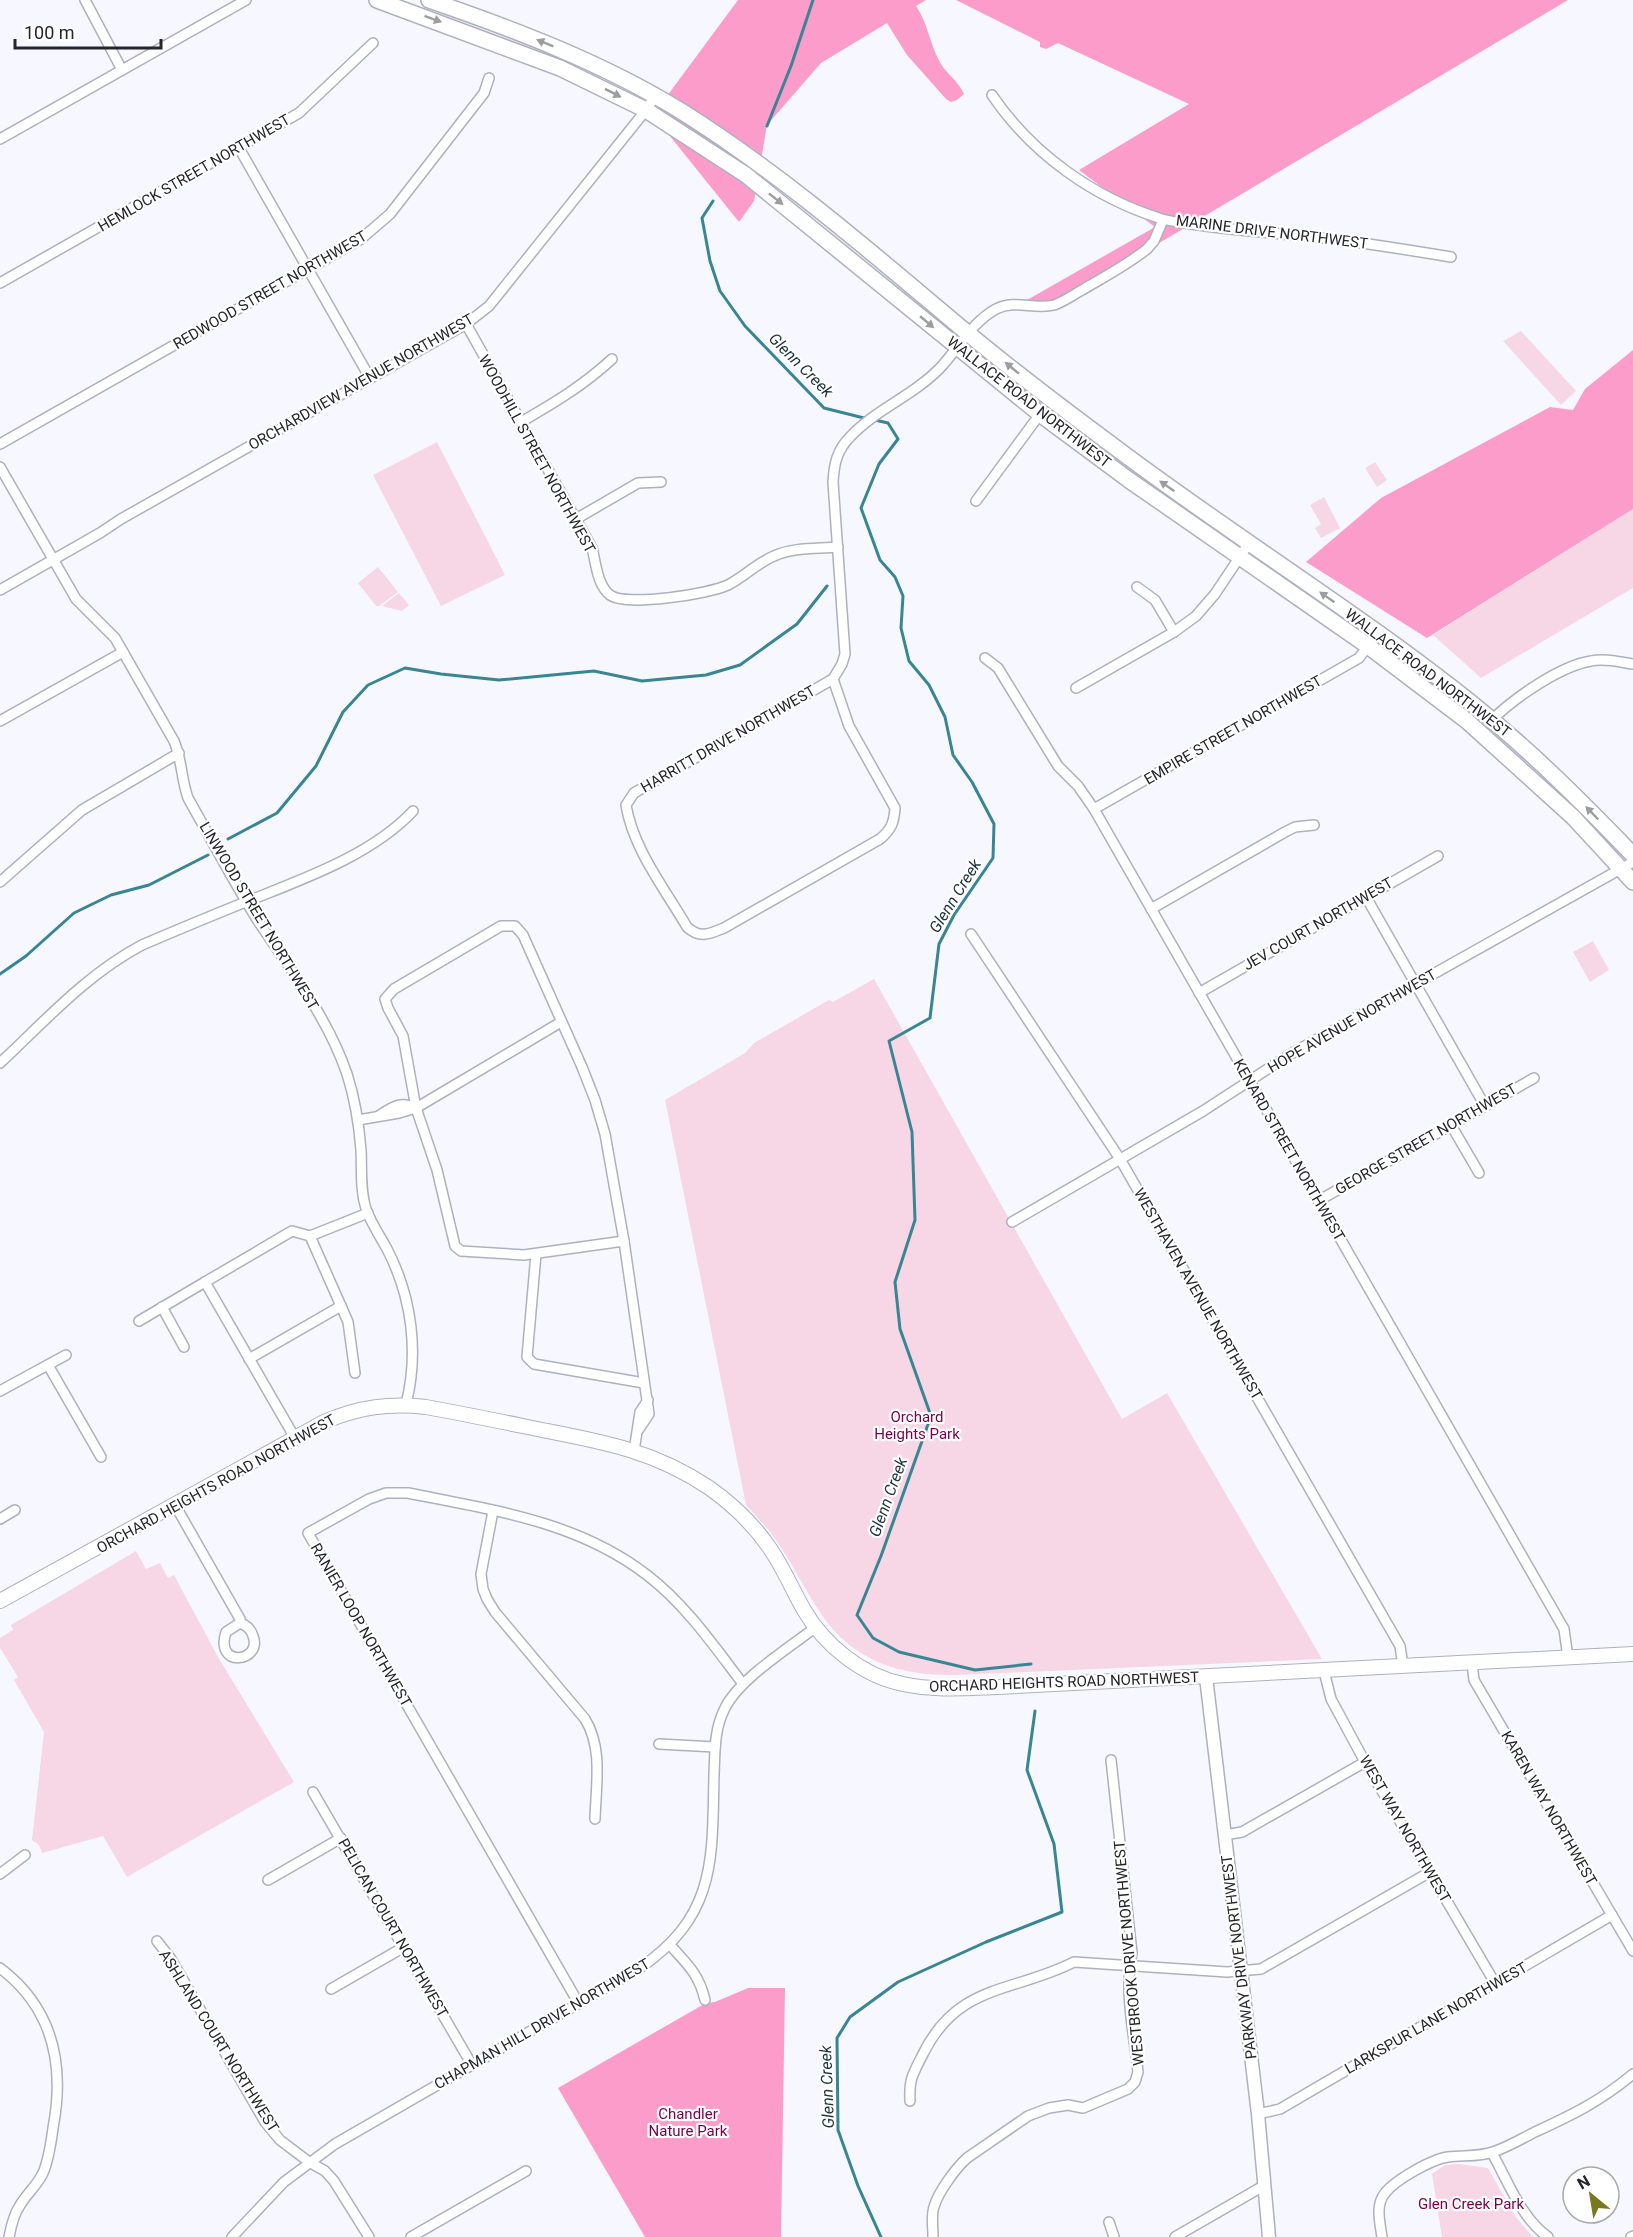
<svg xmlns="http://www.w3.org/2000/svg" width="1633" height="2237" font-family="Roboto,sans-serif">
<style>
.green{fill:#f7d7e5}
.forest{fill:#fb9ccb}
.lines{fill:none;stroke-linecap:round;stroke-linejoin:round}
.stream{stroke:#388594;stroke-width:3}
.minor-casing{stroke:#aeb0c0;stroke-width:12}
.tertiary-casing{stroke:#aeb0c0;stroke-width:15}
.secondary-casing{stroke:#aeb0c0;stroke-width:16}
.primary-casing{stroke:#aeb0c0;stroke-width:18}
.minor{stroke:#fff;stroke-width:9}
.tertiary{stroke:#fff;stroke-width:12}
.secondary{stroke:#fff;stroke-width:14}
.primary{stroke:#fff;stroke-width:15}
.oneway{fill:#9d9da0}
.labels{text-anchor:middle;dominant-baseline:central;stroke-width:4.5;stroke-linejoin:round;paint-order:stroke}
.street-label{font-size:15px;fill:#25252c;stroke:#fff}
.park-label{font-size:15px;fill:#76004d;stroke:#fff}
.water-label{font-size:16px;font-style:italic;fill:#1b3337;stroke:#fff}
</style>
<rect width="100%" height="100%" fill="#f7f8ff"/>
<!-- green -->
<g class="green">
<path d="M1521,331L1576,391L1561,405L1503,341Z"/>
<path d="M437,442L505,575L441,606L373,475Z"/>
<path d="M1375,462L1387,480L1377,487L1365,468Z"/>
<path d="M1324,497L1340,528L1321,538L1315,528L1321,524L1310,505Z"/>
<path d="M1633,509V588L1481,678L1433,635Z"/>
<path d="M378,567L398,592L379,606H376L358,583Z"/>
<path d="M399,593L409,605L402,611L382,606Z"/>
<path d="M1593,941L1609,970L1590,982L1573,952Z"/>
<path d="M874,979L1122,1419L1167,1393L1322,1659L956,1675C900,1676 854,1662 821,1614C805,1590 792,1563 776,1540C767,1527 756,1516 746,1505L665,1100L745,1053L754,1043L829,1000L833,1002Z"/>
<path d="M136,1551L146,1569L160,1563L168,1578L174,1575L218,1657L294,1782L127,1877L103,1836L42,1853L39,1845L32,1840L44,1732L14,1680L18,1677L0,1648V1638L13,1630L11,1625Z"/>
<path d="M1459,2164L1488,2168L1515,2216L1533,2237H1442L1432,2174L1445,2165Z"/>
</g>
<!-- forest -->
<g class="forest">
<path d="M738,0H926L916,6C928,23 930,46 941,64C947,74 959,82 964,94L957,100L951,102L946,99L907,55L887,23L821,63L767,125L754,201L739,222L653,115Z"/>
<path d="M956,0H1568L1043,312L1027,300L1155,227L1079,170L1189,104L1058,43L1046,49L1040,47V42Z"/>
<path d="M1633,350V509L1427,638L1306,562L1381,498L1550,407L1573,410L1585,389Z"/>
<path d="M748,1988H785L781,2237H645L558,2088L706,2003L715,2002Z"/>
</g>
<g class="lines">
<!-- stream -->
<g class="stream">
<path d="M767,126L791,66L813,0"/>
<path d="M713,201L702,218L710,261L720,291L745,326L824,408L868,419"/>
<path d="M875,420L888,423L898,439L879,464L861,508L880,560L895,577L903,596L901,628L909,661L929,685L945,717L953,755L972,782L994,824L993,858L954,915L939,944L930,1018L889,1041L912,1132L915,1220L895,1282L900,1329L931,1416L881,1556L857,1615L873,1638L899,1652L975,1670L1031,1664"/>
<path d="M228,839L277,813L316,766L343,712L368,685L405,668L441,674L499,680L594,671L642,681L706,675L740,665L797,624L827,586"/>
<path d="M0,974L26,956L74,913L111,895L149,885L208,855"/>
<path d="M881,2237L858,2186L838,2130L837,2038L850,2017L898,1982L986,1942L1062,1912L1054,1844L1027,1770L1035,1711"/>
</g>
<defs>
<g id="minor">
<path d="M85,0L122,70"/>
<path d="M992,95C1032,154 1094,198 1162,219C1173,222 1186,223 1198,225C1234,230 1270,233 1306,236C1355,241 1403,249 1451,257"/>
<path d="M0,139L246,0"/>
<path d="M239,148L370,378"/>
<path d="M0,283L299,113L373,43"/>
<path d="M466,324L592,548C596,563 597,585 610,595C626,607 709,594 728,585C744,577 757,563 774,556C793,547 818,549 838,547"/>
<path d="M521,422C554,403 584,385 612,359"/>
<path d="M0,444L361,239L390,214L484,93L489,78"/>
<path d="M0,467L76,599L115,638L123,652L174,741C182,759 181,779 188,798C211,839 233,881 258,921C290,969 328,1018 347,1074C355,1099 359,1124 361,1150C362,1170 360,1190 366,1209C371,1223 380,1236 387,1249C412,1297 419,1353 406,1404"/>
<path d="M976,501L1040,414"/>
<path d="M576,519L638,483L661,482"/>
<path d="M1137,587L1155,600L1174,632"/>
<path d="M0,590L100,533L121,519L466,324L489,306L646,110L655,96"/>
<path d="M985,658L998,668L1058,766L1078,786L1094,809L1564,1629L1568,1658"/>
<path d="M833,679L849,726L895,808C894,823 891,830 880,839L724,928C709,934 700,939 687,927C665,889 633,849 626,805L634,793Z"/>
<path d="M833,679L842,664L845,654L833,482C834,464 837,450 850,437C876,409 913,396 940,368C958,349 972,322 996,309C1015,299 1034,310 1054,305C1063,302 1073,295 1082,290C1104,277 1127,265 1147,249L1154,241L1163,220"/>
<path d="M1076,688L1174,632L1196,616L1215,594L1249,543"/>
<path d="M1492,720C1514,698 1560,666 1591,661C1605,658 1619,662 1633,664"/>
<path d="M0,721L123,652"/>
<path d="M1094,809L1359,658L1368,646"/>
<path d="M0,882L82,810L179,753"/>
<path d="M1366,897L1485,1106"/>
<path d="M1151,909L1285,832L1295,827L1314,825"/>
<path d="M971,934L1120,1159L1400,1646L1403,1666"/>
<path d="M1199,993L1438,856"/>
<path d="M0,1063C45,1021 87,974 142,945C177,930 213,915 248,901C303,879 372,855 413,811"/>
<path d="M380,1115C394,1106 401,1101 416,1108L437,1170L455,1246L461,1251L524,1255L624,1241L605,1134L595,1100L582,1067L523,935L515,926H501L394,989L385,999L388,1008L403,1036L416,1108"/>
<path d="M358,1120L399,1113L416,1108L561,1022"/>
<path d="M1451,1125L1479,1173"/>
<path d="M1318,1201L1534,1078"/>
<path d="M1012,1222L1203,1111L1289,1055L1633,862"/>
<path d="M310,1236L341,1306"/>
<path d="M624,1241L649,1414L639,1429"/>
<path d="M536,1254L527,1357L534,1364L644,1383"/>
<path d="M205,1282L292,1231L310,1236L368,1213"/>
<path d="M162,1307L184,1347"/>
<path d="M139,1321L205,1282L295,1438"/>
<path d="M249,1359L341,1306L348,1322L355,1373"/>
<path d="M48,1365L101,1457"/>
<path d="M0,1391L66,1355"/>
<path d="M634,1451L640,1412L648,1400"/>
<path d="M175,1505L240,1619V1623C246,1625 251,1629 253,1636C263,1662 214,1669 226,1632L240,1623"/>
<path d="M493,1511L481,1574L483,1589L487,1599L495,1612L585,1719C603,1748 596,1785 595,1819"/>
<path d="M0,1519L15,1510"/>
<path d="M1472,1663L1474,1680L1633,1951"/>
<path d="M1324,1671L1331,1699L1365,1762L1495,1983"/>
<path d="M659,1744L715,1747"/>
<path d="M313,1792L472,2065"/>
<path d="M1224,1835L1242,1832L1365,1762"/>
<path d="M0,1874L25,1855"/>
<path d="M268,1880L341,1838"/>
<path d="M157,1941L171,1959L265,2122L280,2140L309,2162L325,2171L334,2181L369,2237"/>
<path d="M670,1945C687,1964 699,1974 705,2000"/>
<path d="M0,1968C53,2008 65,2065 53,2128C51,2143 49,2159 43,2173C37,2186 26,2194 19,2207C13,2216 11,2227 9,2237"/>
<path d="M331,1989L404,1947"/>
<path d="M579,2004L308,1533L369,1499L386,1493H408C492,1510 577,1521 647,1575C686,1605 714,1646 743,1684"/>
<path d="M910,2101C909,2078 913,2074 923,2054C958,1983 1013,1993 1074,1962L1227,1972L1261,1969L1430,1872"/>
<path d="M1258,2114L1280,2109L1612,1915"/>
<path d="M1492,2153C1508,2181 1521,2218 1548,2237"/>
<path d="M1109,2222L1114,2237"/>
<path d="M933,2236C933,2227 931,2215 934,2207C938,2192 956,2168 967,2158L1028,2116L1049,2108L1068,2105L1083,2108L1128,2089L1135,2082L1138,2072C1134,2033 1124,1992 1132,1953L1111,1760"/>
<path d="M232,2237L284,2182L335,2144L640,1968C717,1915 712,1859 714,1775C715,1752 714,1729 725,1708C739,1679 790,1647 816,1627"/>
<path d="M411,2237L526,2171"/>
<path d="M1175,2237L1265,2185"/>
<path d="M1382,2237C1380,2223 1375,2205 1385,2193C1395,2180 1432,2159 1448,2157C1463,2155 1479,2157 1493,2152C1508,2147 1521,2139 1535,2132C1572,2115 1601,2101 1633,2074"/>
<path d="M1631,2237L1633,2236"/>
</g>
<path id="tertiary" d="M1206,1677L1258,2114L1269,2237"/>
<path id="secondary" d="M0,1601L324,1422C358,1407 389,1403 426,1407C465,1414 503,1422 542,1430C604,1442 654,1451 708,1487C731,1503 753,1524 769,1547C783,1567 792,1589 804,1610C825,1646 863,1676 903,1684C935,1691 967,1688 998,1687L1633,1654"/>
<g id="primary">
<path d="M377,0L560,68L646,110L746,175L1040,414L1129,480L1368,646L1467,721L1573,817L1633,882"/>
<path d="M429,0C516,30 603,63 681,111C783,175 873,254 965,331C1012,370 1062,408 1112,445C1231,535 1359,613 1475,706C1532,752 1583,803 1633,855"/>
</g>
</defs>
<!-- minor casing -->
<use href="#minor" class="minor-casing"/>
<!-- tertiary casing -->
<use href="#tertiary" class="tertiary-casing"/>
<!-- secondary casing -->
<use href="#secondary" class="secondary-casing"/>
<!-- primary casing -->
<use href="#primary" class="primary-casing"/>
<!-- minor -->
<use href="#minor" class="minor"/>
<!-- tertiary -->
<use href="#tertiary" class="tertiary"/>
<!-- secondary -->
<use href="#secondary" class="secondary"/>
<!-- primary -->
<use href="#primary" class="primary"/>
</g>
<!-- one-way arrows -->
<defs><path id="oneway-solid" d="M-6-.8H1V-3.2L6.5 0L1 3.2V.8H-6Z" transform="scale(1.5)"/></defs>
<g class="oneway">
<use href="#oneway-solid" transform="translate(433 19) rotate(20)"/>
<use href="#oneway-solid" transform="translate(545 43) rotate(-158)"/>
<use href="#oneway-solid" transform="translate(613 93) rotate(27)"/>
<use href="#oneway-solid" transform="translate(776 199) rotate(38)"/>
<use href="#oneway-solid" transform="translate(927 322) rotate(40)"/>
<use href="#oneway-solid" transform="translate(1012 368) rotate(-141)"/>
<use href="#oneway-solid" transform="translate(1167 486) rotate(-145)"/>
<use href="#oneway-solid" transform="translate(1327 597) rotate(-145)"/>
<use href="#oneway-solid" transform="translate(1592 813) rotate(-134)"/>
</g>
<g class="labels">
<!-- street labels -->
<g class="street-label">
<text transform="translate(194 173) rotate(-30)">HEMLOCK STREET NORTHWEST</text>
<text transform="translate(1272 232) rotate(7)">MARINE DRIVE NORTHWEST</text>
<text transform="translate(270 290) rotate(-30)">REDWOOD STREET NORTHWEST</text>
<text transform="translate(361 382) rotate(-30)">ORCHARDVIEW AVENUE NORTHWEST</text>
<text transform="translate(1029 402) rotate(38)">WALLACE ROAD NORTHWEST</text>
<text transform="translate(537 454) rotate(61)">WOODHILL STREET NORTHWEST</text>
<text transform="translate(1428 673) rotate(37)">WALLACE ROAD NORTHWEST</text>
<text transform="translate(1233 730) rotate(-30)">EMPIRE STREET NORTHWEST</text>
<text transform="translate(728 739) rotate(-30)">HARRITT DRIVE NORTHWEST</text>
<text transform="translate(259 916) rotate(59)">LINWOOD STREET NORTHWEST</text>
<text transform="translate(1318 924) rotate(-30)">JEV COURT NORTHWEST</text>
<text transform="translate(1352 1021) rotate(-30)">HOPE AVENUE NORTHWEST</text>
<text transform="translate(1426 1139) rotate(-30)">GEORGE STREET NORTHWEST</text>
<text transform="translate(1289 1150) rotate(60)">KENARD STREET NORTHWEST</text>
<text transform="translate(1198 1294) rotate(60)">WESTHAVEN AVENUE NORTHWEST</text>
<text transform="translate(216 1484) rotate(-29)">ORCHARD HEIGHTS ROAD NORTHWEST</text>
<text transform="translate(361 1625) rotate(60)">RANIER LOOP NORTHWEST</text>
<text transform="translate(1064 1682) rotate(-2)">ORCHARD HEIGHTS ROAD NORTHWEST</text>
<text transform="translate(1549 1808) rotate(60)">KAREN WAY NORTHWEST</text>
<text transform="translate(1405 1829) rotate(60)">WEST WAY NORTHWEST</text>
<text transform="translate(393 1928) rotate(60)">PELICAN COURT NORTHWEST</text>
<text transform="translate(1129 1953) rotate(-95)">WESTBROOK DRIVE NORTHWEST</text>
<text transform="translate(1239 1957) rotate(-97)">PARKWAY DRIVE NORTHWEST</text>
<text transform="translate(1436 2018) rotate(-30)">LARKSPUR LANE NORTHWEST</text>
<text transform="translate(542 2024) rotate(-30)">CHAPMAN HILL DRIVE NORTHWEST</text>
<text transform="translate(219 2041) rotate(58)">ASHLAND COURT NORTHWEST</text>
</g>
<!-- park labels -->
<g class="park-label">
<text x="917" y="1417">Orchard<tspan x="917" dy="17">Heights Park</tspan></text>
<text x="688" y="2114">Chandler<tspan x="688" dy="17">Nature Park</tspan></text>
<text x="1471" y="2204">Glen Creek Park</text>
</g>
<!-- water labels -->
<g class="water-label">
<text transform="translate(801 365) rotate(45)">Glenn Creek</text>
<text transform="translate(955 896) rotate(-58)">Glenn Creek</text>
<text transform="translate(888 1497) rotate(-70)">Glenn Creek</text>
<text transform="translate(827 2087) rotate(-92)">Glenn Creek</text>
</g>
</g>
<!-- north arrow -->
<g transform="translate(1591 2195) rotate(330)"><circle r="28" fill="#ffffff" stroke="#a8a8ab" stroke-width="1.5"/>
<path d="M0-4.5L10 22L0 15L-10 22Z" fill="#7a781e"/>
<text y="-9" font-size="16" font-weight="bold" text-anchor="middle" fill="#25252c">N</text>
</g>
<!-- scale -->
<path d="M15 39v9h146v-9" fill="none" stroke="#25252c" stroke-width="3"/>
<text x="24" y="39" font-size="18" fill="#25252c" stroke="#ffffff" stroke-width="4.5" paint-order="stroke">100 m</text>
</svg>
